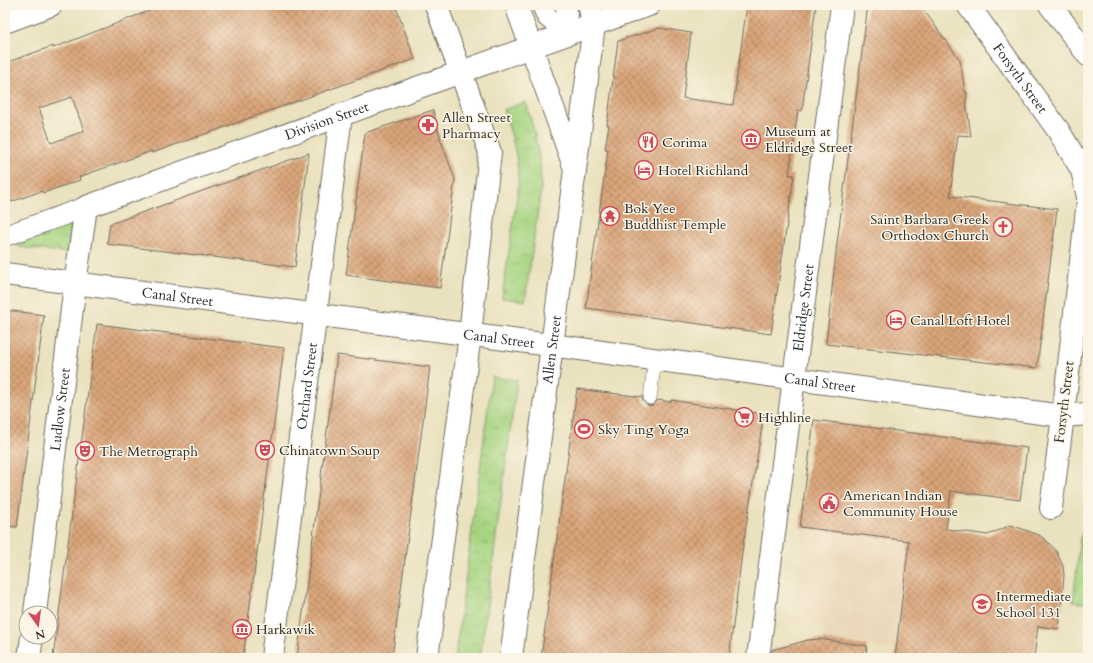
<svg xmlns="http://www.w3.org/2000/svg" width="1093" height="663" font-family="Cardo,serif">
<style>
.built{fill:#ebd8ba}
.park{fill:url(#park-crowns);stroke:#688056}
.building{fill:url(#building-cross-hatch);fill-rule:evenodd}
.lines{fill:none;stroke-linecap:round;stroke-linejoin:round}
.service-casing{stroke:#6e6b5e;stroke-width:14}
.pedestrian-casing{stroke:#6e6b5e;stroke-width:22}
.minor-casing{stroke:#6e6b5e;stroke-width:24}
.secondary-casing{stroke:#6e6b5e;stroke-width:24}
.primary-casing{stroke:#6e6b5e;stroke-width:24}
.service{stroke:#fff;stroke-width:13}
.pedestrian{stroke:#fff;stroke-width:20}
.minor{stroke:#fff;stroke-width:22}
.secondary{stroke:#fff;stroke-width:22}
.primary{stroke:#fff;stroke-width:22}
.labels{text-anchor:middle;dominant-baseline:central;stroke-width:3;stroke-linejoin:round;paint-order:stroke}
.street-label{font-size:14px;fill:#2b2b2b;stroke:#fcf5e5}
.poi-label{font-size:14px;fill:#2b2b2b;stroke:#fcf5e5;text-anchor:start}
</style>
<defs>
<pattern id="park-crowns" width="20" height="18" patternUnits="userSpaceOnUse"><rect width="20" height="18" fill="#a6d481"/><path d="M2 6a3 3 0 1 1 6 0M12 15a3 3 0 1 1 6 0" fill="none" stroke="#8fb670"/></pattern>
<pattern id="building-cross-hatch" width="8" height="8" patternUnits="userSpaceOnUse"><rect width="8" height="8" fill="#daa57a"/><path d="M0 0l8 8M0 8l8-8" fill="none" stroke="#b18764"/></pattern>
</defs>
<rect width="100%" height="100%" fill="#fcf5e5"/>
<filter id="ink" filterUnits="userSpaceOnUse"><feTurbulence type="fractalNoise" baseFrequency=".025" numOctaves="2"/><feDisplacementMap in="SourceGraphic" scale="8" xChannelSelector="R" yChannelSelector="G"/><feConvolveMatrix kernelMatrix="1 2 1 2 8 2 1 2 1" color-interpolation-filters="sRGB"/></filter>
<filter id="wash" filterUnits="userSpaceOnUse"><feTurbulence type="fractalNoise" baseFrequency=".012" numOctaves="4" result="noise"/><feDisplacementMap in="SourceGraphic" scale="16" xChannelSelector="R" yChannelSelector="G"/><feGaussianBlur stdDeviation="0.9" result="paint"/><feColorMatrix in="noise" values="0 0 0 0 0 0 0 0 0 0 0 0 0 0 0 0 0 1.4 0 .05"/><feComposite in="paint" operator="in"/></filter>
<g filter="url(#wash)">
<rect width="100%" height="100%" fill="#eae1be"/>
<!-- built -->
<path class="built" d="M803,527L909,541L896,650L823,640L825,628L792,622Z"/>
<!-- park -->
<g class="park">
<path d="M526,102C535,134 542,157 541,190L525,301L502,298L518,189C519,160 513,137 503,110Z"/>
<path d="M72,224L68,253L19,247L20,241Z"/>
<path d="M492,377L517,380L480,658H455Z"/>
<path d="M1088,521V604L1073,602L1080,538Z"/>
</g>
<g id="blocks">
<!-- building -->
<g class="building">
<path d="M164,5H395L415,59L152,153V151L79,177L80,180L43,193L42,191L5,204V63L53,46V48ZM72,97L84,131L51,143L39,108Z"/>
<path d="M747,5H816L802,111L798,110L789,175H794L771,334L586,308L608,149H605L609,125H607L618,41L659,28L691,33L683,98L733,105Z"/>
<path d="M868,5H920L960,60L965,92H967L966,101L971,136L958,135L950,196L1057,209L1037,368L826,344L837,243Z"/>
<path d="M433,110L441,141L455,179L440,288L346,275L365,133Z"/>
<path d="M309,153L295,267L107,244L110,224Z"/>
<path d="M5,310L44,315L17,527L5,526Z"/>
<path d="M97,324L284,348L243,658H53Z"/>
<path d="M337,355L430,367L392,658H297Z"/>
<path d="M577,389L642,397L643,401L649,406L653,405L658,400L671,402V400L764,414L743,545L729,658H541Z"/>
<path d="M814,420L1027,448L1020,500L951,491L946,529L988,535L1011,525L1039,535L1047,541L1056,551L1063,566L1064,575L1059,629L1038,626L1034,658H895L909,541L800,527Z"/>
<path d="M819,639L867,646L866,658H771L772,650L808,640Z"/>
</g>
</g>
</g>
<g filter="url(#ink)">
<use href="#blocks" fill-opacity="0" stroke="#6e6b5e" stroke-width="1"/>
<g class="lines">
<defs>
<path id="service" d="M650,398L655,359"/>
<g id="pedestrian">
<path d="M542,5L547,17L555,23L562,22L567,19L568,15L565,5"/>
<path d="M5,236L86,207"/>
</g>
<g id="minor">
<path d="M589,5L594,25"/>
<path d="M1051,508L1063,416"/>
<path id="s1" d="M35,613L75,284L86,207L461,72"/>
<path d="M29,658L32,637"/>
<path id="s2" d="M272,658L341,115"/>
<path id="s3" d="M758,658L842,5"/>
</g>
<g id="secondary">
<path id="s4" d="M968,5L1058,130L1082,170L1088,197"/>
<path d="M1050,5L1088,55"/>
<path d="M5,22L51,5"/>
<path d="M461,72L649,5"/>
<path id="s5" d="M5,274L573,348L1063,416L1088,414"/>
<path d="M1063,416L1088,201"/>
</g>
<g id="primary">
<path d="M516,5L574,166"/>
<path d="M427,658L470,335L490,152L436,5"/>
<path id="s6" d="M511,658L594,25"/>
</g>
</defs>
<!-- service casing -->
<use href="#service" class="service-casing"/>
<!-- pedestrian casing -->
<use href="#pedestrian" class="pedestrian-casing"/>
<!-- minor casing -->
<use href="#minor" class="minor-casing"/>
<!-- secondary casing -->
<use href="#secondary" class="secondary-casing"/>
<!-- primary casing -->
<use href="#primary" class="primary-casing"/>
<!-- service -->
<use href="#service" class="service"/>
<!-- pedestrian -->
<use href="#pedestrian" class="pedestrian"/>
<!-- minor -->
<use href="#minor" class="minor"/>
<!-- secondary -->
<use href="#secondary" class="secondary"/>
<!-- primary -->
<use href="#primary" class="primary"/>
</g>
</g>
<!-- icons -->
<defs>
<symbol id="pharmacy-ring" viewBox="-11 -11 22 22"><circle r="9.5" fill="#fcf5e5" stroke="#d1495b" stroke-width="1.5"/><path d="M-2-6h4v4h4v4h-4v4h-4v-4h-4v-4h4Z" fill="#d1495b"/></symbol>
<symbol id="museum-ring" viewBox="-11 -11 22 22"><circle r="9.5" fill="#fcf5e5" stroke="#d1495b" stroke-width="1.5"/><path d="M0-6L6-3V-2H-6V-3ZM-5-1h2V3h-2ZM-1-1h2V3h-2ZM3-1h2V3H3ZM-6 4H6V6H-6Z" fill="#d1495b"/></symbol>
<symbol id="restaurant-ring" viewBox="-11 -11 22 22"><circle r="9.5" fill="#fcf5e5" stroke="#d1495b" stroke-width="1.5"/><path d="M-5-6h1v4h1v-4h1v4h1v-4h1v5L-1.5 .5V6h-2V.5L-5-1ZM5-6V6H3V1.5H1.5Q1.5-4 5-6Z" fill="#d1495b"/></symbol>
<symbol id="hotel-ring" viewBox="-11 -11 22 22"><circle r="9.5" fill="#fcf5e5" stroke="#d1495b" stroke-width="1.5"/><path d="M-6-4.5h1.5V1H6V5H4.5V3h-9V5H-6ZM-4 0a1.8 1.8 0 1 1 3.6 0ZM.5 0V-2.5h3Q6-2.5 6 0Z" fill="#d1495b"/></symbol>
<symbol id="temple-ring" viewBox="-11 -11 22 22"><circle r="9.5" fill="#fcf5e5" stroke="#d1495b" stroke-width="1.5"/><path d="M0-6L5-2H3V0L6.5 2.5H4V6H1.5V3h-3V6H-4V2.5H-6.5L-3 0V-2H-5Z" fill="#d1495b"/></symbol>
<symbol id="church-ring" viewBox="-11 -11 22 22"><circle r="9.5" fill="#fcf5e5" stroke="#d1495b" stroke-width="1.5"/><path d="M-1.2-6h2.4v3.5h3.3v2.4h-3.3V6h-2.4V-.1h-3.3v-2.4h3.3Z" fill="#d1495b"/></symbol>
<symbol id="supermarket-ring" viewBox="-11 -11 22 22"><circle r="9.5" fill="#fcf5e5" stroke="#d1495b" stroke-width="1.5"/><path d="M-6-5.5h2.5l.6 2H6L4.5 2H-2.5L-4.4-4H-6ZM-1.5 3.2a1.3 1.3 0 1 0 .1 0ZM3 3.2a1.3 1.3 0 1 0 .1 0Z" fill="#d1495b"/></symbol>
<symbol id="stadium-ring" viewBox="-11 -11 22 22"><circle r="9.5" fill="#fcf5e5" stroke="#d1495b" stroke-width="1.5"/><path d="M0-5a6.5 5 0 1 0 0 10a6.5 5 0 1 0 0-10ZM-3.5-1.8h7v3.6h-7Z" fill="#d1495b"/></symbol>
<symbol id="theatre-ring" viewBox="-11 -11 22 22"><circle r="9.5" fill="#fcf5e5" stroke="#d1495b" stroke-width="1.5"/><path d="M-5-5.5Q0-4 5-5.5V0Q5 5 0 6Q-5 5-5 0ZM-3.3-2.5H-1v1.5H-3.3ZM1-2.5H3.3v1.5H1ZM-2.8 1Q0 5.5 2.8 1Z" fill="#d1495b"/></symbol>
<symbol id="civic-ring" viewBox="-11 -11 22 22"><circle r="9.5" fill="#fcf5e5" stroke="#d1495b" stroke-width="1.5"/><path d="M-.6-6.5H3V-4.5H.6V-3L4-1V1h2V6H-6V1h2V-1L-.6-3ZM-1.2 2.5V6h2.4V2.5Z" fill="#d1495b"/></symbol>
<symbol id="school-ring" viewBox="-11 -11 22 22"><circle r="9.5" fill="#fcf5e5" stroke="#d1495b" stroke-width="1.5"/><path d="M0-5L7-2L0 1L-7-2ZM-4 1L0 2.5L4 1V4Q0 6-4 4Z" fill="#d1495b"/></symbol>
</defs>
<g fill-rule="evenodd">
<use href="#pharmacy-ring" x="417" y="114" width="22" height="22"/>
<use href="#museum-ring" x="740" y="128" width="22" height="22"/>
<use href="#restaurant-ring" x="637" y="131" width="22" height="22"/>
<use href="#hotel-ring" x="633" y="159" width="22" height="22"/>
<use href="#temple-ring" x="599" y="205" width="22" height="22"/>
<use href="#church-ring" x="992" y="216" width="22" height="22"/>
<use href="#hotel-ring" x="885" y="309" width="22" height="22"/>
<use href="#supermarket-ring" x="733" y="406" width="22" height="22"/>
<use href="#stadium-ring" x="573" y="418" width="22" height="22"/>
<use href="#theatre-ring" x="254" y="439" width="22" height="22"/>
<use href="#theatre-ring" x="74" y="440" width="22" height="22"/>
<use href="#civic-ring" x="818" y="492" width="22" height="22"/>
<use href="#school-ring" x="971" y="593" width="22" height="22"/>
<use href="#museum-ring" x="231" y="618" width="22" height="22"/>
</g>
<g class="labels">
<!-- street labels -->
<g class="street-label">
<text stroke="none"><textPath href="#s4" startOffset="90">Forsyth Street</textPath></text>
<text stroke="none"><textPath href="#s1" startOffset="665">Division Street</textPath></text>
<text stroke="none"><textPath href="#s5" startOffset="174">Canal Street</textPath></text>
<text stroke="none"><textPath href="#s3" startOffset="353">Eldridge Street</textPath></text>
<text stroke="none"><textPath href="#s5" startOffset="498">Canal Street</textPath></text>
<text stroke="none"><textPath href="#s6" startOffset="311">Allen Street</textPath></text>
<text stroke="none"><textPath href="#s5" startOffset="822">Canal Street</textPath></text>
<text stroke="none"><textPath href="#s2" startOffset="274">Orchard Street</textPath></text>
<text transform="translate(1064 402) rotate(-83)">Forsyth Street</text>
<text stroke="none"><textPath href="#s1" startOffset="205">Ludlow Street</textPath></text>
</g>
<!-- poi labels -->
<g class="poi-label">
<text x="442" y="117">Allen Street<tspan x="442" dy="16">Pharmacy</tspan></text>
<text x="765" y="131">Museum at<tspan x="765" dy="16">Eldridge Street</tspan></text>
<text x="662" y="142">Corima</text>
<text x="658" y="170">Hotel Richland</text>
<text x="624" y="208">Bok Yee<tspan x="624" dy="16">Buddhist Temple</tspan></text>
<text x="989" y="219" text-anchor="end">Saint Barbara Greek<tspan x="989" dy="16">Orthodox Church</tspan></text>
<text x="910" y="320">Canal Loft Hotel</text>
<text x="758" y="417">Highline</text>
<text x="598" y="429">Sky Ting Yoga</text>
<text x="279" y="450">Chinatown Soup</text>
<text x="99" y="451">The Metrograph</text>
<text x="843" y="495">American Indian<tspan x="843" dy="16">Community House</tspan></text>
<text x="996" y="596">Intermediate<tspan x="996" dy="16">School 131</tspan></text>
<text x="256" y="629">Harkawik</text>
</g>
</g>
<!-- margin -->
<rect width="1093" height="663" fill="none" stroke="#fcf5e5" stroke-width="20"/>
<!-- north arrow -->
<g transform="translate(38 625) rotate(166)"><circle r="19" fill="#fcf5e5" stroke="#a8a49b"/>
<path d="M0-3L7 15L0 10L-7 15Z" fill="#d1495b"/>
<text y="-6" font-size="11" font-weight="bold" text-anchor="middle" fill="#2b2b2b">N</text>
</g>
</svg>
